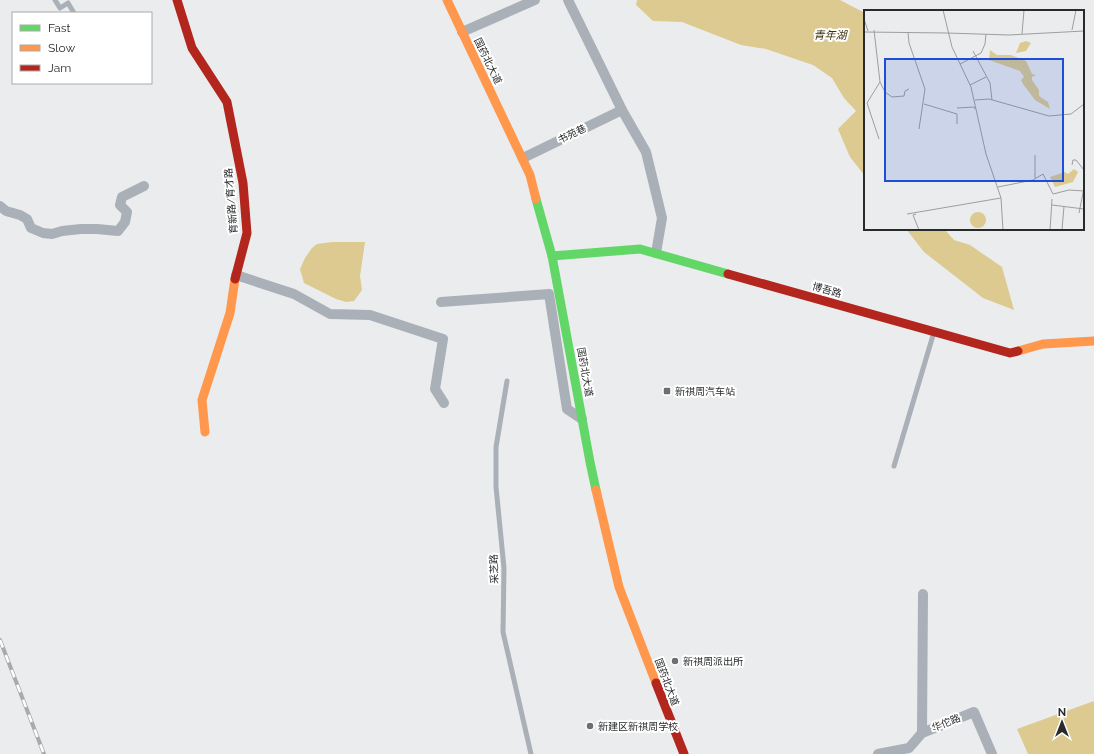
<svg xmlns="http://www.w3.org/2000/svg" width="1094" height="754" font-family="Raleway,'Noto Sans SC',sans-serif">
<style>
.water{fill:#ddca90}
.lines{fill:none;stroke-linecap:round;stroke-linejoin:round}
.lane{stroke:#aab0b7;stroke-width:5}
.street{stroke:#aab0b7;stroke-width:10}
.fast{stroke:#63d668;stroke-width:9}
.slow{stroke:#ff974d;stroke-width:9}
.jam{stroke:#b3261e;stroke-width:9}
.rail-casing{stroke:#a7abae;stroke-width:4}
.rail{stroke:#fff;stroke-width:2.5;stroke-dasharray:8;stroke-linecap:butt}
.poi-dot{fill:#6d6e6f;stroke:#fff;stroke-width:1.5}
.labels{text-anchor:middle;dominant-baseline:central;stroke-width:4;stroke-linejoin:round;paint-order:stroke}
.street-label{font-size:10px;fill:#292a2b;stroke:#fff}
.poi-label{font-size:10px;fill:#292a2b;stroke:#fff;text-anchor:start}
.water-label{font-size:11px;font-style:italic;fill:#40340f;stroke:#fff}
.inset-road{fill:none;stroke:#9d9ea0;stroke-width:1}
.view{fill:#1d4ed8;fill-opacity:0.15;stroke:#1d4ed8;stroke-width:2}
.inset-edge{fill:none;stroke:#292a2b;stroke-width:2}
</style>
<rect width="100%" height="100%" fill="#ebecee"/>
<!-- water -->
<g class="water">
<path d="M637,0H840L865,13V176L850,157L838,129L856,111L844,98L832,78L813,65L766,49L741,45L682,22L653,21L636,5Z"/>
<path d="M906,229H946V231L954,240L970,245L1002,267L1014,310L983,298L924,252Z"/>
<path d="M332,242H365L360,276L362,290L354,301L346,302L336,299L304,283L300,269L305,258L312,248L317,244Z"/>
<path d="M1094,701V754H1028L1017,729Z"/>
</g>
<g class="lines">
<!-- lane -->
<g class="lane">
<path d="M55,0L60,8L68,3L74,13"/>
<path d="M507,381L496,447V487L504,568L503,632L531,754"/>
<path d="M894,466L934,332"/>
</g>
<!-- street -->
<g class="street">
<path d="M568,0L622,110L646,152L662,218L656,253"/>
<path d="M462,32L535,0"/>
<path d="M523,158L622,110"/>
<path d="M0,206L6,211L20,215L27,219L31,228L43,233L52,234L62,231L81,229H97L118,231L125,222L127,212L120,205L122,197L144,186"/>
<path d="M236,275L294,294L330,314L370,315L443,339L435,389L444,403"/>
<path d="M441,302L549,294L567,409L582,419"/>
<path d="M922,733L923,594"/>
<path d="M878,754L909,748L922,733L974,712L992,754"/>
</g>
<!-- fast -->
<g class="fast">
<path d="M536,199L552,256L590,462L596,490"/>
<path d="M552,256L640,249L728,274"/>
</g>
<!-- slow -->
<g class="slow">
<path d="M447,0L530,175L536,199"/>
<path d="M1018,351L1043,344L1094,341"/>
<path d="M205,432L202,400L230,313L235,279"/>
<path d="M596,490L619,587L656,683"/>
</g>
<!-- jam -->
<g class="jam">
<path d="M177,0L192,48L227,102L243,183L247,233L235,279"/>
<path d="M728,274L1010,353L1018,351"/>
<path d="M656,683L684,754"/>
</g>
<defs>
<path id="rail" d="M0,640L44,754"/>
</defs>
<!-- rail casing -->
<use href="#rail" class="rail-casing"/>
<!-- rail -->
<use href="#rail" class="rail"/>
</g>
<!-- markers -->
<g class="poi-dot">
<rect x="663" y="387" width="8" height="8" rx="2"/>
<circle cx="675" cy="661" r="4"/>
<circle cx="590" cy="726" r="4"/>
</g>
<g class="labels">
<!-- street labels -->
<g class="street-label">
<text transform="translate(488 61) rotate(64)">国药北大道</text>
<text transform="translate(572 134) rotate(-26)">书苑巷</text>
<text transform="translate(231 201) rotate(-95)">育新路/育才路</text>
<text transform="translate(827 290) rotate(16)">博吾路</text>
<text transform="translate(585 372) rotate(80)">国药北大道</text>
<text transform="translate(494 569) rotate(-92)">采芝路</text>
<text transform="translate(667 682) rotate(69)">国药北大道</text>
<text transform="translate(946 723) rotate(-22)">华佗路</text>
</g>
<!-- poi labels -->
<g class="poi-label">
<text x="675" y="391">新祺周汽车站</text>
<text x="683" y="661">新祺周派出所</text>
<text x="598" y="726">新建区新祺周学校</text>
</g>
<!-- water labels -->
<g class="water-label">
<text x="830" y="35">青年湖</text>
</g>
</g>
<!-- overview -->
<g transform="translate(864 10)">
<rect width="220" height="220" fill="#ebecee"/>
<path d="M162,31L167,33L162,41L152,43L156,33ZM126,40L133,45H147L162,51L168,64L172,65L168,67V70L175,80V86L184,92L186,99L171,90L159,74L157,70L160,67L156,61L125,50ZM210,159L214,162L209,172L191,177L186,167L201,162L204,164ZM106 210a8 8 0 1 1 16 0a8 8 0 1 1-16 0Z" fill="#ddca90"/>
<path class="inset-road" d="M79,0L88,37L107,77L122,144L137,188L139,220M0,9L4,21M10,20L16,72L3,93L15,129M208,20L212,0M0,22L83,23M44,22L45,33L61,79L55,119M83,23L145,25L220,21M158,24L160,0M109,41L126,73L128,90M96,54L117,43L121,34L122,24M16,72L21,82L28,87L40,86L41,81L45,79M106,75L122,67M111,90L125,89L185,106L207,104L220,94M60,94L93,104V114M93,98L110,97L111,99M208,155L209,150H212L220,160M171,168V145M134,177L169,170L179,164L189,184L205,180L220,181M188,195L220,199M215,203L220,178M43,204L137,188M52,204L49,205L55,220M186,220L188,189M198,220L200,196"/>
<path class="view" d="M21,49H199V171H21Z"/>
<rect width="220" height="220" class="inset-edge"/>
</g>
<!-- legend -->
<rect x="12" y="12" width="140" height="72" fill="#ffffff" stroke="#a9aaaa"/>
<rect x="20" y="25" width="20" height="6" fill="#63d668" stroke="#a9aaaa"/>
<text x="48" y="32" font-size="12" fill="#292a2b">Fast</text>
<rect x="20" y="45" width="20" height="6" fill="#ff974d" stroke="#a9aaaa"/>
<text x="48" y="52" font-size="12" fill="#292a2b">Slow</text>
<rect x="20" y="65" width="20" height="6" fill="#b3261e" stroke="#a9aaaa"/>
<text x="48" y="72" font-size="12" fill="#292a2b">Jam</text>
<!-- north arrow -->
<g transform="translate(1062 722)" stroke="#ffffff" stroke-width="3" paint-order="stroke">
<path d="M0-3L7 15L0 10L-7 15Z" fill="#292a2b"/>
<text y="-6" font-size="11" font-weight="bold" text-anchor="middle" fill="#292a2b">N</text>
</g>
</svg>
